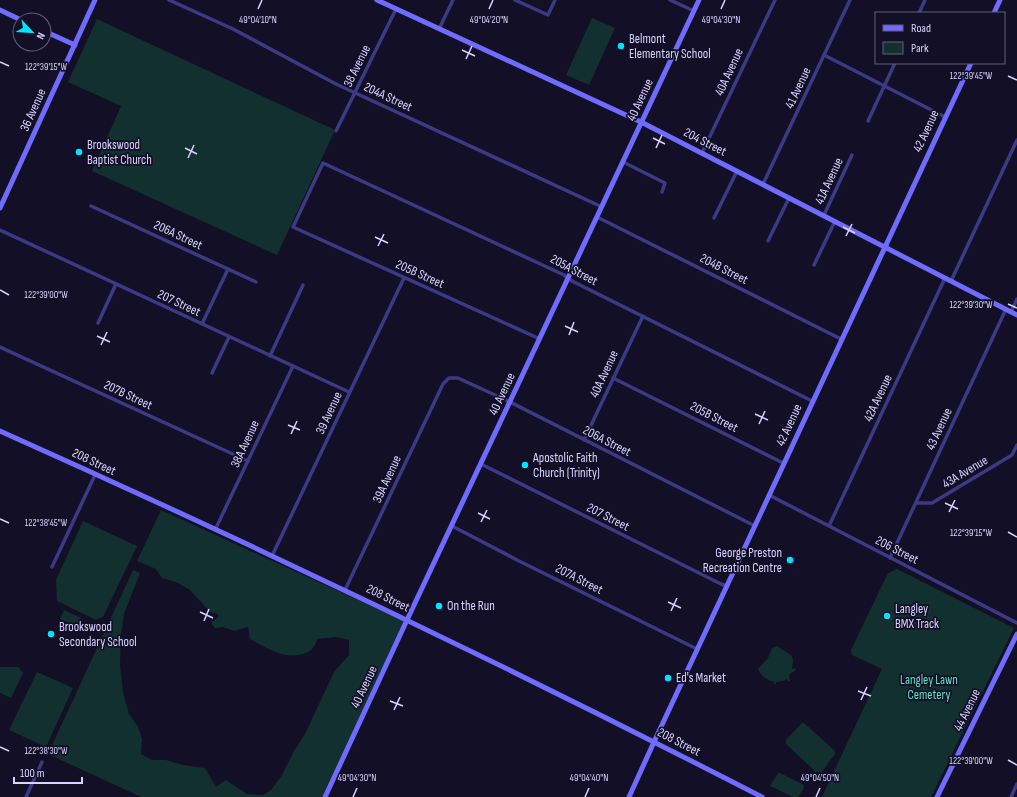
<svg xmlns="http://www.w3.org/2000/svg" width="1017" height="797" font-family="'Sofia Sans Condensed',sans-serif">
<style>
.green{fill:#12302f}
.lines{fill:none;stroke-linecap:round;stroke-linejoin:round}
.street{stroke:#3d3a85;stroke-width:3.5}
.secondary{stroke:#6f6bff;stroke-width:5}
.ticks{fill:none;stroke:#d9d4ff;stroke-width:1.5}
.poi-dot{fill:#00e5ff;stroke:#130f26;stroke-width:1.5}
.labels{text-anchor:middle;dominant-baseline:central;stroke-width:3.5;stroke-linejoin:round;paint-order:stroke}
.poi-label{font-size:13px;fill:#d9d4ff;stroke:#130f26;text-anchor:start}
.street-label{font-size:13px;fill:#d9d4ff;stroke:#130f26}
.park-label{font-size:13px;fill:#5fe0c0;stroke:#130f26}
.ticks-label{font-size:10px;text-anchor:middle;fill:#d9d4ff;stroke:#130f26;stroke-width:3.5;stroke-linejoin:round;paint-order:stroke}
</style>
<rect width="100%" height="100%" fill="#130f26"/>
<!-- green -->
<g class="green">
<path d="M592,18L615,28L589,85L566,75Z"/>
<path d="M97,19L335,130L277,255L92,171L121,106L68,82Z"/>
<path d="M161,510L404,621L322,797H141L48,754L133,570L140,573L124,614L121,634L120,664L123,692L129,714L138,727L142,739L141,754L152,760H166L183,765L205,768L216,787L226,780L247,794L263,795L271,790L282,775L294,751L305,734L334,672L349,655V640L336,637L317,639C314,656 293,658 278,653C268,650 260,644 250,639L248,627L234,631L223,627L215,628L211,623L219,616L216,613L210,612L190,590L178,583L162,578L156,569L137,561Z"/>
<path d="M83,521L137,546L103,617L96,620L57,601L56,580Z"/>
<path d="M897,569L1014,628L931,797H822L882,669L852,655L851,650L888,573Z"/>
<path d="M64,610L81,618L77,627L60,619Z"/>
<path d="M777,646L792,656L793,661L792,669L795,668L796,670L791,673L789,675L790,681H788L787,679L783,681L776,682V684H774V682C766,679 761,676 758,669L768,658L772,648Z"/>
<path d="M0,667H18L23,673L11,698L0,693Z"/>
<path d="M37,672L73,688L46,747L9,730Z"/>
<path d="M802,723H804L835,751V754L821,773L816,772L786,744V740Z"/>
<path d="M778,773H780L804,785L803,790L798,797H793L770,786Z"/>
</g>
<g class="lines">
<!-- street -->
<g class="street">
<path d="M169,0L233,29L336,84L602,207"/>
<path d="M515,0L548,15L555,0"/>
<path d="M670,0L694,11"/>
<path d="M919,13L925,0"/>
<path d="M439,29L453,0"/>
<path d="M824,55L945,117"/>
<path d="M868,121L895,63"/>
<path d="M336,131L396,9"/>
<path d="M702,153L775,0"/>
<path d="M623,162L665,183L662,192"/>
<path d="M763,184L850,0"/>
<path d="M91,206L256,282"/>
<path d="M824,215L852,155"/>
<path d="M597,217L841,339"/>
<path d="M714,218L737,171"/>
<path d="M0,230L349,392"/>
<path d="M768,241L789,198"/>
<path d="M814,265L835,221"/>
<path d="M951,281L1017,140"/>
<path d="M1011,312L1017,299"/>
<path d="M98,323L116,284"/>
<path d="M202,324L228,269"/>
<path d="M540,339L293,227L323,163L564,275L572,281L812,401"/>
<path d="M0,347L248,461"/>
<path d="M270,356L303,285"/>
<path d="M212,373L229,337"/>
<path d="M613,378L783,463"/>
<path d="M584,440L643,316"/>
<path d="M481,464L721,584L727,586"/>
<path d="M769,495L1017,623"/>
<path d="M916,503H932L1012,455L1017,445"/>
<path d="M452,526L517,560L697,649"/>
<path d="M829,526L945,278"/>
<path d="M215,530L293,366"/>
<path d="M272,556L404,278"/>
<path d="M890,558L1006,309"/>
<path d="M52,567L95,475"/>
<path d="M345,590L443,384L449,378H458L506,400L755,526"/>
<path d="M26,797L42,762"/>
<path d="M1011,797L1017,784"/>
</g>
<!-- secondary -->
<g class="secondary">
<path d="M377,0L641,122L1017,315"/>
<path d="M0,10L21,20"/>
<path d="M994,13L1000,0"/>
<path d="M44,31L75,45"/>
<path d="M0,208L95,0"/>
<path d="M0,431C257,546 511,668 762,797"/>
<path d="M325,797L407,620L699,0"/>
<path d="M629,797L654,742L971,63"/>
<path d="M937,797L1017,634"/>
</g>
</g>
<!-- ticks -->
<path class="ticks" d="M258,9L262,0M489,9L493,0M721,9L725,0M462,50L475,56M466,59L472,46M0,62L9,66M1008,76L1017,80M653,138L665,144M185,148L197,154M656,148L662,135M188,158L194,145M843,227L855,233M846,236L852,224M375,237L388,243M378,246L384,234M0,290L9,295M1008,304L1017,308M565,326L578,332M569,335L574,322M97,336L110,342M101,345L107,332M755,414L768,420M759,424L765,411M288,425L300,430M291,434L297,421M945,503L958,509M949,512L955,500M478,513L490,519M0,519L9,523M481,522L487,510M1008,532L1017,537M668,602L681,608M671,611L677,598M200,612L213,618M204,621L209,609M858,691L871,696M861,700L867,687M390,701L403,706M394,710L400,697M0,747L9,751M1008,760L1017,765M353,797L357,788M585,797L589,788M816,797L820,788"/>
<!-- markers -->
<g class="poi-dot">
<circle cx="621" cy="46" r="4"/>
<circle cx="79" cy="152" r="4"/>
<circle cx="525" cy="465" r="4"/>
<circle cx="790" cy="560" r="4"/>
<circle cx="439" cy="606" r="4"/>
<circle cx="887" cy="616" r="4"/>
<circle cx="51" cy="634" r="4"/>
<circle cx="668" cy="678" r="4"/>
</g>
<g class="labels">
<!-- poi labels -->
<g class="poi-label">
<text x="629" y="39">Belmont<tspan x="629" dy="15">Elementary School</tspan></text>
<text x="87" y="145">Brookswood<tspan x="87" dy="15">Baptist Church</tspan></text>
<text x="533" y="458">Apostolic Faith<tspan x="533" dy="15">Church (Trinity)</tspan></text>
<text x="782" y="553" text-anchor="end">George Preston<tspan x="782" dy="15">Recreation Centre</tspan></text>
<text x="447" y="606">On the Run</text>
<text x="895" y="609">Langley<tspan x="895" dy="15">BMX Track</tspan></text>
<text x="59" y="627">Brookswood<tspan x="59" dy="15">Secondary School</tspan></text>
<text x="676" y="678">Ed's Market</text>
</g>
<!-- street labels -->
<g class="street-label">
<text transform="translate(357 66) rotate(-64)">38 Avenue</text>
<text transform="translate(729 72) rotate(-65)">40A Avenue</text>
<text transform="translate(798 88) rotate(-65)">41 Avenue</text>
<text transform="translate(388 97) rotate(25)">204A Street</text>
<text transform="translate(640 100) rotate(-65)">40 Avenue</text>
<text transform="translate(33 110) rotate(-66)">36 Avenue</text>
<text transform="translate(926 131) rotate(-65)">42 Avenue</text>
<text transform="translate(705 142) rotate(27)">204 Street</text>
<text transform="translate(829 181) rotate(-65)">41A Avenue</text>
<text transform="translate(178 235) rotate(25)">206A Street</text>
<text transform="translate(724 269) rotate(27)">204B Street</text>
<text transform="translate(574 270) rotate(28)">205A Street</text>
<text transform="translate(420 274) rotate(24)">205B Street</text>
<text transform="translate(179 303) rotate(25)">207 Street</text>
<text transform="translate(604 374) rotate(-65)">40A Avenue</text>
<text transform="translate(502 394) rotate(-65)">40 Avenue</text>
<text transform="translate(128 395) rotate(25)">207B Street</text>
<text transform="translate(878 398) rotate(-65)">42A Avenue</text>
<text transform="translate(329 413) rotate(-65)">39 Avenue</text>
<text transform="translate(714 417) rotate(27)">205B Street</text>
<text transform="translate(789 425) rotate(-65)">42 Avenue</text>
<text transform="translate(939 429) rotate(-65)">43 Avenue</text>
<text transform="translate(607 441) rotate(27)">206A Street</text>
<text transform="translate(245 444) rotate(-65)">38A Avenue</text>
<text transform="translate(94 462) rotate(25)">208 Street</text>
<text transform="translate(965 472) rotate(-31)">43A Avenue</text>
<text transform="translate(387 479) rotate(-65)">39A Avenue</text>
<text transform="translate(608 517) rotate(27)">207 Street</text>
<text transform="translate(897 550) rotate(27)">206 Street</text>
<text transform="translate(579 579) rotate(27)">207A Street</text>
<text transform="translate(388 598) rotate(26)">208 Street</text>
<text transform="translate(364 687) rotate(-65)">40 Avenue</text>
<text transform="translate(967 710) rotate(-64)">44 Avenue</text>
<text transform="translate(679 742) rotate(27)">208 Street</text>
</g>
<!-- park labels -->
<g class="park-label">
<text x="929" y="680">Langley Lawn<tspan x="929" dy="15">Cemetery</tspan></text>
</g>
</g>
<g class="ticks-label">
<text x="258" y="23">49°04'10"N</text>
<text x="489" y="23">49°04'20"N</text>
<text x="721" y="23">49°04'30"N</text>
<text x="46" y="70">122°39'15"W</text>
<text x="971" y="79">122°39'45"W</text>
<text x="46" y="298">122°39'00"W</text>
<text x="971" y="308">122°39'30"W</text>
<text x="46" y="526">122°38'45"W</text>
<text x="971" y="536">122°39'15"W</text>
<text x="46" y="754">122°38'30"W</text>
<text x="971" y="764">122°39'00"W</text>
<text x="820" y="781">49°04'50"N</text>
<text x="357" y="781">49°04'30"N</text>
<text x="589" y="781">49°04'40"N</text>
</g>
<!-- legend -->
<rect x="875" y="12" width="130" height="52" fill="#130f26" stroke="#625e7d"/>
<rect x="883" y="25" width="20" height="6" fill="#6f6bff" stroke="#625e7d"/>
<text x="911" y="32" font-size="12" fill="#d9d4ff">Road</text>
<rect x="883" y="42" width="20" height="12" fill="#12302f" stroke="#625e7d"/>
<text x="911" y="52" font-size="12" fill="#d9d4ff">Park</text>
<!-- north arrow -->
<g transform="translate(32 32) rotate(115)"><circle r="19" fill="#130f26" stroke="#625e7d"/>
<path d="M0-3L7 15L0 10L-7 15Z" fill="#00e5ff"/>
<text y="-6" font-size="11" font-weight="bold" text-anchor="middle" fill="#d9d4ff">N</text>
</g>
<!-- scale -->
<path d="M14 777v6h68v-6" fill="none" stroke="#d9d4ff" stroke-width="2"/>
<text x="20" y="777" font-size="12" fill="#d9d4ff" stroke="#130f26" stroke-width="3" paint-order="stroke">100 m</text>
</svg>
